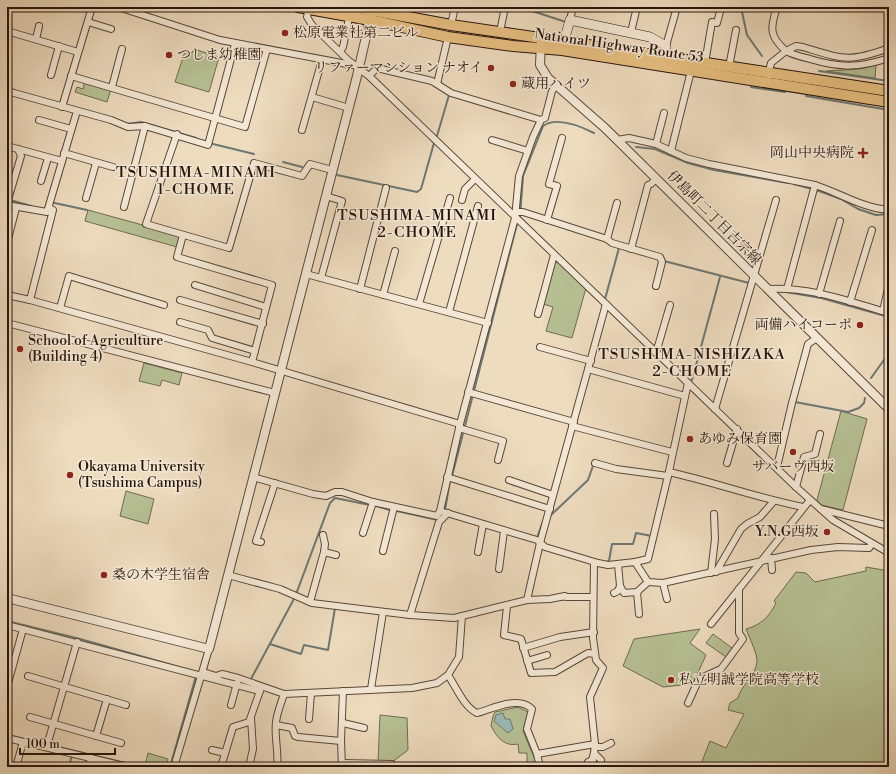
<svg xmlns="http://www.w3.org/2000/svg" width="896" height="774" font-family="'Libre Bodoni','Noto Serif JP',serif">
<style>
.green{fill:#b6c194;stroke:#6e6b50}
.water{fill:#9bbab8;stroke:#6c7873}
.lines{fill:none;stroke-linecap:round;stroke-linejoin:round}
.stream{stroke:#6c7873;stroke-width:2}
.minor-casing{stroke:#584739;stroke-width:8}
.tertiary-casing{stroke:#584739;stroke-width:10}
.secondary-casing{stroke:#26150c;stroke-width:10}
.trunk-casing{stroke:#26150c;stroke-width:12}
.minor{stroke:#f4e8d5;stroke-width:6}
.tertiary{stroke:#f4e8d5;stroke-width:8}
.secondary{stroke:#f4e8d5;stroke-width:9}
.trunk{stroke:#e7be80;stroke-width:10}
.poi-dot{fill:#8f2418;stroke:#f4e8d5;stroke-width:1.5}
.labels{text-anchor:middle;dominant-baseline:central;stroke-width:3;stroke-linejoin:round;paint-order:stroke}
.poi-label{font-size:14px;fill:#26150c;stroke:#f4e8d5;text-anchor:start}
.street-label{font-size:14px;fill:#26150c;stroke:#f4e8d5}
.neighbourhood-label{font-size:15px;letter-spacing:1px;fill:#26150c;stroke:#f4e8d5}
</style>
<rect width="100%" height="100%" fill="#eedcbf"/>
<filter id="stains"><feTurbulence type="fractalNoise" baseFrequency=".005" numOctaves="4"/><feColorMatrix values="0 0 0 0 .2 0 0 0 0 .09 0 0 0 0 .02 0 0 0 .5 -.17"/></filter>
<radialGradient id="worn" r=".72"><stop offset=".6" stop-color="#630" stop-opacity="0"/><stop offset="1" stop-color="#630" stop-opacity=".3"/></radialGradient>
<!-- green -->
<g class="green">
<path d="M194,49L219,57L209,92L175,82L185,51L192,53Z"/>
<path d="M876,65L875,78L826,71L859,69Z"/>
<path d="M85,81L111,89L107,102L75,92L77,87L83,89Z"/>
<path d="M88,210L179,235L177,247L85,221Z"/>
<path d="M558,262L586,288L572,338L546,331L553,307L543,304L554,263Z"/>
<path d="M144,363L182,373L179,385L162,380L160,386L139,381Z"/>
<path d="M841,411L867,419L843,510L821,505L817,500Z"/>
<path d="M126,491L154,499L148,524L120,516Z"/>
<path d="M866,567L889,571V767H675L701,764L710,741L726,748L744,714L728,710L730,703L738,698C741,685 756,675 757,662C758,655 749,637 746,629C761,625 769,617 776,603L774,601L796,572L806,573L815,582L866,571Z"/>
<path d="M700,629L690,643L706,655L693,684L663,687L623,666L634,639Z"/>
<path d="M713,634L732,648L726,657L706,643Z"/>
<path d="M518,707L528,712L523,731L534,757L537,767H519L527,766V753H519L518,744C504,747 497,737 491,726L493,716L495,712Z"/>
<path d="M380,715L407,718L408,750L391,763H378Z"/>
<path d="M148,753L168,759L166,767L145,765Z"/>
</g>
<!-- water -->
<path class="water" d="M503,713L505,719H510L513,729L508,733L494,721L496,715Z"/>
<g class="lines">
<!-- stream -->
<g class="stream">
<path d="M520,7L566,22"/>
<path d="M741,7L747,35L762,56"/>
<path d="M819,71L889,81"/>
<path d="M751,87L785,92"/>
<path d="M7,88L15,90"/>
<path d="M806,96L889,110"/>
<path d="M127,124L141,122L196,138"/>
<path d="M437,136L449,95L451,96"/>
<path d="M209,143L254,154"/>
<path d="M636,147L655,149L688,163L714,170L788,183"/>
<path d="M283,162L302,167"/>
<path d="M337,175L417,192L421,189L434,143"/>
<path d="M794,184L819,191L841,199L858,209L876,215L889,214"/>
<path d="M10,200L31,206"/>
<path d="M50,202L87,210"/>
<path d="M520,217L523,176L543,126C557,116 580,126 594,133"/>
<path d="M664,261L749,283"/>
<path d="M786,292L821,298L889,317"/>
<path d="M605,299L619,248H621"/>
<path d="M871,378L889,353"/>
<path d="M692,380L720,277"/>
<path d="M795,402L848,412L859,408L864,403L865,398"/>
<path d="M620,467L657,472"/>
<path d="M452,476L517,224"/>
<path d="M376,506L390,510"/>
<path d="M445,510L450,481"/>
<path d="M397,511L438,520"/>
<path d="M550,516L588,480L594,463"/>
<path d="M537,538L543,521"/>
<path d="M606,562L609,561L612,544H633L636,533L652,536"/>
<path d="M335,604L351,605"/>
<path d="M7,621L80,639L197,672"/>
<path d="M270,644L301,654L304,645L328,650L335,608"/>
<path d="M251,679L295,597L330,503L335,498L370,505"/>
<path d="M7,735L142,767"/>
<path d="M69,767L72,755"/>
<path d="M170,767L196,676"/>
</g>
<defs>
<g id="minor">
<path d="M118,7L220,40L352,65"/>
<path d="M309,7L307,17L312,25L349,61L369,76L796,487L833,520L889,553"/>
<path d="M777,7C770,28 769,36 786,51L796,46L803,47C843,59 848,63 889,48"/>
<path d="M570,20L573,7"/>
<path d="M88,22L111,29"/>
<path d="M451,25L455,7"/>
<path d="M7,31L78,52"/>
<path d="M500,32L505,7"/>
<path d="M631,32L637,7"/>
<path d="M36,39L39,26"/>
<path d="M666,46L677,7"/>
<path d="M340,52L343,47L350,13"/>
<path d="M705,63L712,22L717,23L721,8"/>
<path d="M729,67L736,30"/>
<path d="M51,75L59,46"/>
<path d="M768,75L771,63L786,51C793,55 802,57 810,59C840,68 859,68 889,58"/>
<path d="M71,76L245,127L267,49"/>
<path d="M369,76L377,68L432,81L451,93L541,120"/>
<path d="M437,84L448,37"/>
<path d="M112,87L122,49"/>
<path d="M7,91L111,120L128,127L145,126L208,145L235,44"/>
<path d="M312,97L349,108"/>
<path d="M62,107L92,7"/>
<path d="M39,120L71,129"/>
<path d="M302,130L322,60"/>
<path d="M177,134L146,224L229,248L254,163L302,176L310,164L332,170"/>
<path d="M492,140L528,151"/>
<path d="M617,140L629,138L656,144L686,158L709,164L815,185C840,193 862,208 889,210"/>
<path d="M656,144L664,113"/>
<path d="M7,146L62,161"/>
<path d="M671,151L691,71"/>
<path d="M64,153L113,167"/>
<path d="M41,181L48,158"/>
<path d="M86,198L96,163"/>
<path d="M462,200L465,189L475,179"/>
<path d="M7,203L21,156L18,149"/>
<path d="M7,205L47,212L77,111"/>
<path d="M124,207L145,126"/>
<path d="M516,212H523L607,239L612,243L660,257L662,262L656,286"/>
<path d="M547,220L557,186L549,184L562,138"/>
<path d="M183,235L177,257L272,285L252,362L460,424"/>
<path d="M607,239L617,203"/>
<path d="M7,243L16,208"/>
<path d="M631,249L648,185L651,184L656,179"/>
<path d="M306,274L488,323"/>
<path d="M321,278L342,201L326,196"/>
<path d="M195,285L266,307"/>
<path d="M360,289L386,188"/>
<path d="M768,289C809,286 850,302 889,313"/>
<path d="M787,289L815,185"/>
<path d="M819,294L840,221"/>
<path d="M7,295L30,300L53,210L49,208"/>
<path d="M383,295L395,251"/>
<path d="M30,300L252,362"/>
<path d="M180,300L263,324"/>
<path d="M850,302L872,230"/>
<path d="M419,304L450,198"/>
<path d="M60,308L69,276L164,305"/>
<path d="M883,311L889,284"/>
<path d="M449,312L478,206"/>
<path d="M538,314L554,255"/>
<path d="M180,322L208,330L212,338L255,351"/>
<path d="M7,323L275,393"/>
<path d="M540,347L591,361"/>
<path d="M656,353L670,305"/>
<path d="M588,369L685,396"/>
<path d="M468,392L574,422"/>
<path d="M715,409L776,200"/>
<path d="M572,426L672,452"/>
<path d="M459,428L503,441L498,460"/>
<path d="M595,463L616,469L668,476L688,383"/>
<path d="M727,463L737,429"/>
<path d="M777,467L792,403L808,344L817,338"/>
<path d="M669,472C714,482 757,498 803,507"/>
<path d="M253,477L313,494L326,496L335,492H342L373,502L437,516L440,511L537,540L545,547L598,563L608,565L635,562L648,582L663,583L811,550L838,547L869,548L872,544"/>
<path d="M447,477L550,509"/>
<path d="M509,480L553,495"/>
<path d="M796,487L804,457L815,454L820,434"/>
<path d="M821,509L889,526"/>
<path d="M440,511L460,424L515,218L519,176L533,137L541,120L545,118L552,91L556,86"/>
<path d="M363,533L373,502"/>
<path d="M261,542L256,541L275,483"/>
<path d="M383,551L394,507"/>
<path d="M324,552L336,555"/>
<path d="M478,552L483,524"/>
<path d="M771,558L772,570"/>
<path d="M594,562L593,638L596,660L603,668L590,697L595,744"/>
<path d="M635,562L648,559L668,476"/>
<path d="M618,564L620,586L624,593L637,592L648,582"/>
<path d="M499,569L504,531"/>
<path d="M716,572L741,529L747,524L760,517L774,501"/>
<path d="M711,573L715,539L714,514"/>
<path d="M228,575L280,589L312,603L410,615L454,618L527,600L540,543L606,304"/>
<path d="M663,583L667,599"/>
<path d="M637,592L639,614"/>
<path d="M614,593L618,591L620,586"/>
<path d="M527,600L550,599L565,596L566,597H593"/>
<path d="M310,602L324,552L325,544L323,535"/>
<path d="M507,606L504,635L521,639L531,673L555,672L588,653L595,654"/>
<path d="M410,615L439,522L448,513"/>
<path d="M711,624L810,500"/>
<path d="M7,625L259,691"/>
<path d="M523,648L560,637L594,632"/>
<path d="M527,661L547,655"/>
<path d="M203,672L216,676L222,674L238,678L284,694L412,688L437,683L448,675L459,657L462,616"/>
<path d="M448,675C456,687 464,707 477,713C492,709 519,695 532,709L527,729L537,754L595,744L594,753L590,767"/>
<path d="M28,676L126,705"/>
<path d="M7,687L23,629"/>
<path d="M371,689L383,612"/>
<path d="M688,703L699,679L721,669L743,639L739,633V589"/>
<path d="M231,705L237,683"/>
<path d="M30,717L121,743"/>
<path d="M309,719L311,693"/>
<path d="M343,723L364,728"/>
<path d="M276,725L292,728L295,736L298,737L341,741"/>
<path d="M96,736L107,699"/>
<path d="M7,738L128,767"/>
<path d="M48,742L77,642"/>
<path d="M595,747H603L611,743"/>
<path d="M212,750L225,753"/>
<path d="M594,753L601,760"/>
<path d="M537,754L540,767"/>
<path d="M342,763L392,764"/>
<path d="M16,767L23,742"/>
<path d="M89,767L91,758"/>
<path d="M174,767L209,649"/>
<path d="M221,767L233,727L249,722L261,688"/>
<path d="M249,767L253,749L251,718"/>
<path d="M277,767C279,751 274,737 276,722C277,713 281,703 284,694"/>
<path d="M342,767L341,741L343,691"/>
<path d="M585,767L588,762L593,760"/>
</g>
<g id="tertiary">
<path d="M541,43L540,65L548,78L605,128L889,409"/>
<path d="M7,598L209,649L357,76L371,15"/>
</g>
<path id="secondary" d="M566,34L570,20L650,37L666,46V50"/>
<g id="trunk">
<path d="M298,7L370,20L448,37L513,46L562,50L889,102"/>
<path d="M354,7L451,25L575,43L889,91"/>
</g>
</defs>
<!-- minor casing -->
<use href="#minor" class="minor-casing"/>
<!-- tertiary casing -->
<use href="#tertiary" class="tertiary-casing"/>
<!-- secondary casing -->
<use href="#secondary" class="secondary-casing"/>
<!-- trunk casing -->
<use href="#trunk" class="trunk-casing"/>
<!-- minor -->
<use href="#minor" class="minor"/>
<!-- tertiary -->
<use href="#tertiary" class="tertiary"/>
<!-- secondary -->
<use href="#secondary" class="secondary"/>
<!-- trunk -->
<use href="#trunk" class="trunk"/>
</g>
<!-- markers -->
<g class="poi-dot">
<circle cx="285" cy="33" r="4"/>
<circle cx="169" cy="55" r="4"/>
<circle cx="491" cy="68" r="4"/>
<circle cx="513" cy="84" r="4"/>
<path d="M861 147h4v4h4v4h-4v4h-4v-4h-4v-4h4z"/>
<circle cx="860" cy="325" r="4"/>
<circle cx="20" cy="349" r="4"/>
<circle cx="690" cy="439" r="4"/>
<circle cx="793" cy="452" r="4"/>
<circle cx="70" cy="475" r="4"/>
<circle cx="827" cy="532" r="4"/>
<circle cx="104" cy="575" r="4"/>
<circle cx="671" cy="680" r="4"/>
</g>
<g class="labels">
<!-- poi labels -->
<g class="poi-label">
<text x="293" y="33">松原電業社第二ビル</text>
<text x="177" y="55">つしま幼稚園</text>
<text x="483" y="68" text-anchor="end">リファーマンション ナオイ</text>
<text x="521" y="84">蔵用ハイツ</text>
<text x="854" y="153" text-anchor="end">岡山中央病院</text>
<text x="852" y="325" text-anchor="end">両備ハイコーポ</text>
<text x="28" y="341">School of Agriculture<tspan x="28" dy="16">(Building 4)</tspan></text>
<text x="698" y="439">あゆみ保育園</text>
<text x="78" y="467">Okayama University<tspan x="78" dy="16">(Tsushima Campus)</tspan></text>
<text x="793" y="467" text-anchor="middle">サバーヴ西坂</text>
<text x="819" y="532" text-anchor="end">Y.N.G西坂</text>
<text x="112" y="575">桑の木学生宿舎</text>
<text x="679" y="680">私立明誠学院高等学校</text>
</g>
<!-- street labels -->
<g class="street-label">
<text transform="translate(619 46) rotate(8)">National Highway Route 53</text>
<text transform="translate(714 218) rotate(45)">伊島町二丁目吉宗線</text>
</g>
<!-- neighbourhood labels -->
<g class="neighbourhood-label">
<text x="196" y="172">TSUSHIMA-MINAMI<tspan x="196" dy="17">1-CHOME</tspan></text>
<text x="417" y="215">TSUSHIMA-MINAMI<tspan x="417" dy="17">2-CHOME</tspan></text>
<text x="692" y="354">TSUSHIMA-NISHIZAKA<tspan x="692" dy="17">2-CHOME</tspan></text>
</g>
</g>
<!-- margin -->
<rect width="896" height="774" fill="none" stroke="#eedcbf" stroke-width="24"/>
<rect x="8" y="8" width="880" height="758" fill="none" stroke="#26150c" stroke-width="2"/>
<rect x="12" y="12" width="872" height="750" fill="none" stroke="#26150c"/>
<!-- scale -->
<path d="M20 748v6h95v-6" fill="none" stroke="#26150c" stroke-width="2"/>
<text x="26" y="748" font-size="12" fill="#26150c" stroke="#f4e8d5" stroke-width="3" paint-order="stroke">100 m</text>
<rect width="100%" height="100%" filter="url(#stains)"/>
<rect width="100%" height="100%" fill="url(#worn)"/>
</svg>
